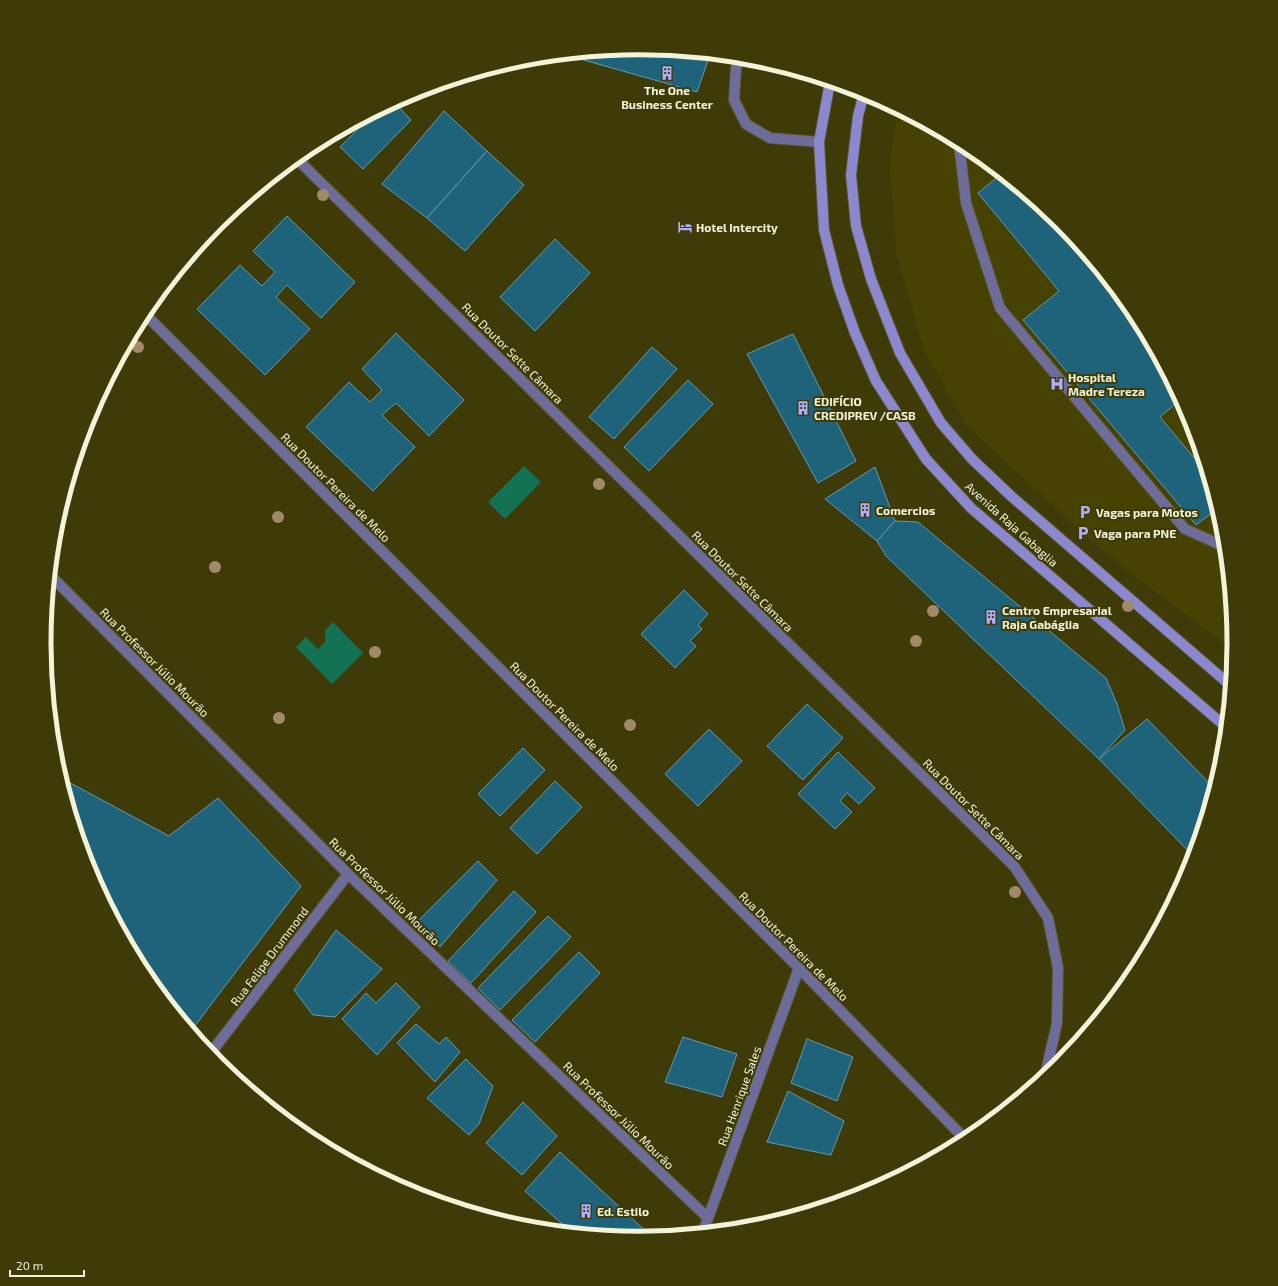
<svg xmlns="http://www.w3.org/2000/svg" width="1278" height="1286" font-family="'Exo 2',sans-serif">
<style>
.built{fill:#454202}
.water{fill:#137154}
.building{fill:#1f637b;stroke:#629ab0}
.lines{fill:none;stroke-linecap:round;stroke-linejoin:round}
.service-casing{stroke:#5b5829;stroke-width:12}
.minor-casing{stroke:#5b5829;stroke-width:12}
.secondary-casing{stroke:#5b5829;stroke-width:12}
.service{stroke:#6e6c9a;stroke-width:10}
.minor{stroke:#6e6c9a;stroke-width:10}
.secondary{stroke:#8c88cf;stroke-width:10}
.tree{fill:#a18a69}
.labels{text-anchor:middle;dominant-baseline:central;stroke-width:4;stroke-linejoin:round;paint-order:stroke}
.poi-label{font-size:12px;font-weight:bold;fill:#f3f3d9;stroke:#3e3b08;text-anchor:start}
.street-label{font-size:12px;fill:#f3f3d9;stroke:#3e3b08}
.rim{fill:none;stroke:#f3f3d9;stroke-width:5}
</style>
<rect width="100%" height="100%" fill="#3e3b08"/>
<!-- built -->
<path class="built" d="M898,110L970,148L1060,222L1134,313L1189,416L1223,527L1234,643L1233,652L1223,642L1129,572L1083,533L967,426L925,352L897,256L889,163Z"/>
<!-- water -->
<g class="water">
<path d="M524,466L541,482L505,519L488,502Z"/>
<path d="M333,622L363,653L332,684L296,647L306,637L318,649L325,642V630Z"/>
</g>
<!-- building -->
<g class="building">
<path d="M639,48L710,55L697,92L566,55Z"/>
<path d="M394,102L411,120L363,169L340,147L375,112Z"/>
<path d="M444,111L487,151L427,218L382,184Z"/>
<path d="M487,151L524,185L465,251L427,218Z"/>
<path d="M1001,174L1060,222L1134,313L1180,400L1160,417L1206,472L1217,509L1196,525L1023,320L1059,291L978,193Z"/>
<path d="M287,216L355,282L321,318L287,285L276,297L310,329L265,375L197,309L240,265L262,286L275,272L253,251Z"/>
<path d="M555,239L590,273L535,331L500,297Z"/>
<path d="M396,333L464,400L429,436L396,403L382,415L415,447L373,491L306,427L349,382L370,402L382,390L362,369Z"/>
<path d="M793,334L856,461L818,483L747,354Z"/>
<path d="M652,347L677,369L614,439L589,417Z"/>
<path d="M688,380L713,404L649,471L624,447Z"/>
<path d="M875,467L895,521L877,541L825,499Z"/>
<path d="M895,521L918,522L1106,678L1117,704L1125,730L1099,759L886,556L877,541Z"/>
<path d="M684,590L708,614L698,625L702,629L690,641L696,646L675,668L641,634Z"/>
<path d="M807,704L843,738L803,780L767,746Z"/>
<path d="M1147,719L1214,788L1193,856L1099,759Z"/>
<path d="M709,729L742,761L698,806L665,774Z"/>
<path d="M523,748L545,770L500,816L478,794Z"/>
<path d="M838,752L875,788L859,804L847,793L840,801L852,812L835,829L798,794Z"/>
<path d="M61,778L169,836L218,798L301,886L191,1031L144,973L89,870Z"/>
<path d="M555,781L582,807L537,854L510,828Z"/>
<path d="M478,861L497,880L440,947L415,924Z"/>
<path d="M514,891L536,912L471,983L448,961Z"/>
<path d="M548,916L571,937L500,1010L478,988Z"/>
<path d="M336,930L382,969L335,1017L313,1015L294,990Z"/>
<path d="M579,952L600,973L535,1042L512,1020Z"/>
<path d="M396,983L420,1007L377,1055L342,1019L366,993L376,1003Z"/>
<path d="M416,1024L439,1044L446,1037L460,1052L435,1082L397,1043Z"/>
<path d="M683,1037L737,1054L722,1097L665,1082Z"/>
<path d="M807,1039L853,1057L837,1101L791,1083Z"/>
<path d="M466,1059L493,1086L479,1124L469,1135L427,1098Z"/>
<path d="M788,1091L844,1121L831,1155L767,1142Z"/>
<path d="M523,1102L557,1136L522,1175L486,1143Z"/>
<path d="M560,1152L652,1237L639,1238L570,1231L525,1191Z"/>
</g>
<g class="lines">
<defs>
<g id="service">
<path d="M740,58L736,68L734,100L746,124L770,138L819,142"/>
<path d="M959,143L966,203L1000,308L1185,529L1225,547"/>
</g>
<g id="minor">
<path d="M296,158L1014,866L1048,918L1058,968L1057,1023L1045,1076"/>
<path d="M144,313L799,968L966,1140"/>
<path d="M51,576L348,874L708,1218"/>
<path d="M210,1054L348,874"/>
<path d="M703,1232L799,968"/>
</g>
<g id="secondary">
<path d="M830,82L819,142L824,230L838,285L855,333L876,381L926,459L971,508L1226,727"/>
<path d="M864,93L858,116L851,175L856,226L871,279L900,353L941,423L972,459L1011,496L1230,685"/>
</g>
</defs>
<!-- service casing -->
<use href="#service" class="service-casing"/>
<!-- minor casing -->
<use href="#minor" class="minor-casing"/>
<!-- secondary casing -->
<use href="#secondary" class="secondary-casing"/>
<!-- service -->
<use href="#service" class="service"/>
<!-- minor -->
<use href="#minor" class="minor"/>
<!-- secondary -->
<use href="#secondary" class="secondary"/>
</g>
<!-- trees -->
<g class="tree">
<circle cx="323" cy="195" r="6"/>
<circle cx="138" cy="347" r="6"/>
<circle cx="599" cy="484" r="6"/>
<circle cx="278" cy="517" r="6"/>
<circle cx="215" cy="567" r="6"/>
<circle cx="1128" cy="606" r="6"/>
<circle cx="933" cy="611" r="6"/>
<circle cx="916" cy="641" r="6"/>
<circle cx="375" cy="652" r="6"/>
<circle cx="279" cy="718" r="6"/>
<circle cx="630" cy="725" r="6"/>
<circle cx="1015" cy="892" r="6"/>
</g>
<!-- icons -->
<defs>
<symbol id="building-bare" viewBox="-9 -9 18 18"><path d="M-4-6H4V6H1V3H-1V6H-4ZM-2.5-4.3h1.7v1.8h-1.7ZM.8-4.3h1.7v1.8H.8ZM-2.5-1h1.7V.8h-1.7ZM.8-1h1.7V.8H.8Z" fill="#b1adfa" stroke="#3e3b08" stroke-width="2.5" paint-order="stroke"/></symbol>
<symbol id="hotel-bare" viewBox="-9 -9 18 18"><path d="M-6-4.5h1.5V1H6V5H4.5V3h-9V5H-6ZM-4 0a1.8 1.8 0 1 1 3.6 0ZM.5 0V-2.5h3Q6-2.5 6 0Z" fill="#b1adfa" stroke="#3e3b08" stroke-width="2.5" paint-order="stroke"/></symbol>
<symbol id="hospital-bare" viewBox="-9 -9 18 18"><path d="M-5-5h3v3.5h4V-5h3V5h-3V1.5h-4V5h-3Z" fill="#b1adfa" stroke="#3e3b08" stroke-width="2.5" paint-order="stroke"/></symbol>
<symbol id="parking-bare" viewBox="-9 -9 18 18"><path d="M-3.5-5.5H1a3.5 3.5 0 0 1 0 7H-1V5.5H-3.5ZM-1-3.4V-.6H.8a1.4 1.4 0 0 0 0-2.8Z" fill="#b1adfa" stroke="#3e3b08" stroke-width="2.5" paint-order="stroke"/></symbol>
</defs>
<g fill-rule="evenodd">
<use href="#building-bare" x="657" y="63" width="20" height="20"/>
<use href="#hotel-bare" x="675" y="217" width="20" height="20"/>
<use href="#hospital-bare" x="1047" y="374" width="20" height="20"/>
<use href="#building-bare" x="793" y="398" width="20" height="20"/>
<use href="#building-bare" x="855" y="500" width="20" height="20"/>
<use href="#parking-bare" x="1075" y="502" width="20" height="20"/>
<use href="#parking-bare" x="1073" y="523" width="20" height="20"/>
<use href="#building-bare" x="981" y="607" width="20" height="20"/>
<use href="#building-bare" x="576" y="1201" width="20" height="20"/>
</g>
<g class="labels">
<!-- poi labels -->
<g class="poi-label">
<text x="667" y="90" text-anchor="middle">The One<tspan x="667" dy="14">Business Center</tspan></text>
<text x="696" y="227">Hotel Intercity</text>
<text x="1068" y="377">Hospital<tspan x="1068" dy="14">Madre Tereza</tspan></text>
<text x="814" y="401">EDIFÍCIO<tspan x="814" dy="14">CREDIPREV /CASB</tspan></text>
<text x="876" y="510">Comercios</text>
<text x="1096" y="512">Vagas para Motos</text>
<text x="1094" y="533">Vaga para PNE</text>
<text x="1002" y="610">Centro Empresarial<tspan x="1002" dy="14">Raja Gabáglia</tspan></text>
<text x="597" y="1211">Ed. Estilo</text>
</g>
<!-- street labels -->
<g class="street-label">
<text transform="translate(513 353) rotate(45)">Rua Doutor Sette Câmara</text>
<text transform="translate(336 487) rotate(45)">Rua Doutor Pereira de Melo</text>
<text transform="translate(1012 524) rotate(42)">Avenida Raja Gabaglia</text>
<text transform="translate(743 581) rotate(45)">Rua Doutor Sette Câmara</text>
<text transform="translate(155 662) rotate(45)">Rua Professor Júlio Mourão</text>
<text transform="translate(565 716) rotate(45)">Rua Doutor Pereira de Melo</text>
<text transform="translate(974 809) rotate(45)">Rua Doutor Sette Câmara</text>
<text transform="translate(385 891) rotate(44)">Rua Professor Júlio Mourão</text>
<text transform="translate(794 946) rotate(45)">Rua Doutor Pereira de Melo</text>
<text transform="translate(269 956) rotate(-53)">Rua Felipe Drummond</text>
<text transform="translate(739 1096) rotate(-70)">Rua Henrique Sales</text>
<text transform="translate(619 1115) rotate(44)">Rua Professor Júlio Mourão</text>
</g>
</g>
<!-- crop -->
<path d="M0 0H1278V1286H0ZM51 643a588 588 0 1 1 1176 0a588 588 0 1 1-1176 0Z" fill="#3e3b08" fill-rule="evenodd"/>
<path class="rim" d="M51 643a588 588 0 1 1 1176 0a588 588 0 1 1-1176 0Z"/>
<!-- scale -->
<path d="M10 1270v6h74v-6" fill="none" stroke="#f3f3d9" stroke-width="2"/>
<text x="16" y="1270" font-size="12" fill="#f3f3d9" stroke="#3e3b08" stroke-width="3" paint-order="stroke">20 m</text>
</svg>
